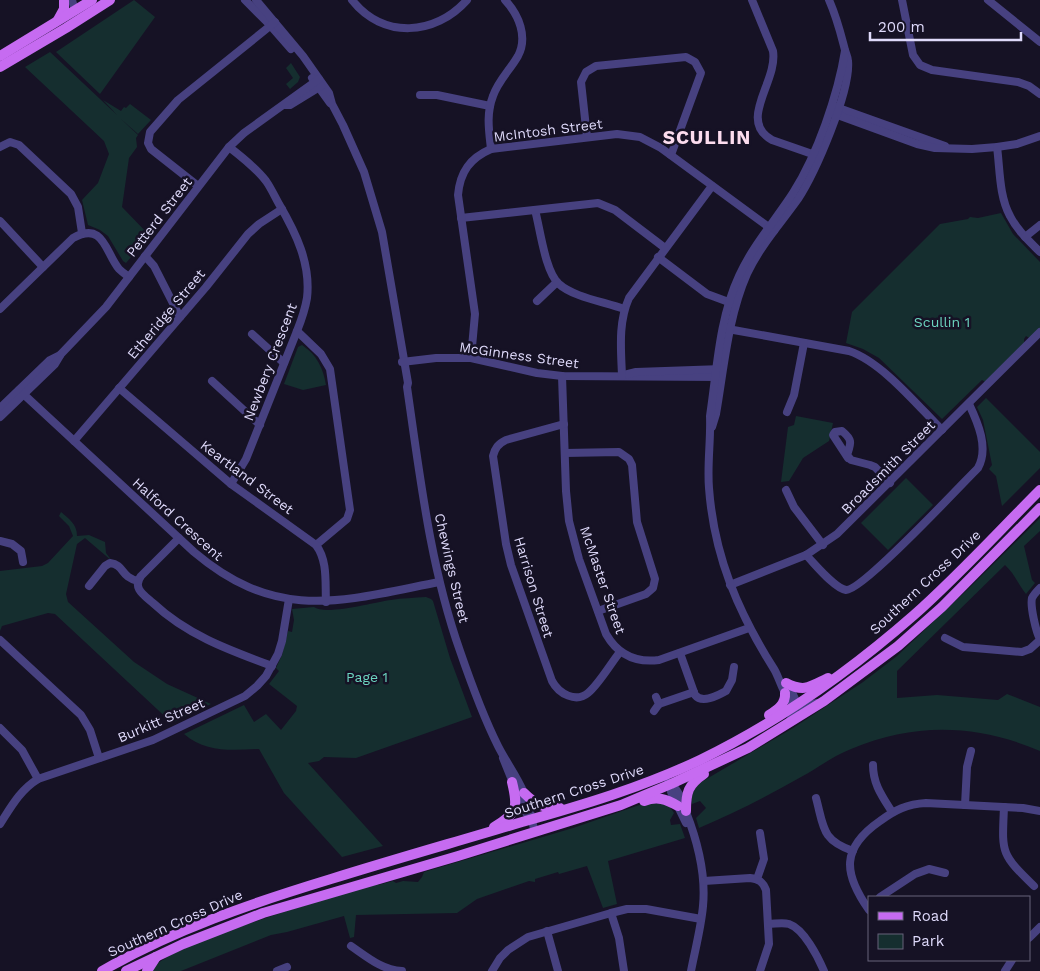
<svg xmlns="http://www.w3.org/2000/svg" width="1040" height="971" font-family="'Work Sans',sans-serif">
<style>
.green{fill:#152e2f}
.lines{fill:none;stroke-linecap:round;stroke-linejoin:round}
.minor{stroke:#474180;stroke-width:8}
.major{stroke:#c66bf1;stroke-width:10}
.labels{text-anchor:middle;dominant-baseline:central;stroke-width:5;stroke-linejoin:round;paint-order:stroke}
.street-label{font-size:14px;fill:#dfdafb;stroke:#161225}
.park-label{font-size:14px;fill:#6cd5c0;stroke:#161225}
.district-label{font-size:19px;font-weight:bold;letter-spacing:1px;fill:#fcdcee;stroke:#161225}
</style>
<rect width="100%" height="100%" fill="#161225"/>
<!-- green -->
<g class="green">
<path d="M134,0L155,17L100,94L56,52Z"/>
<path d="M50,52L117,115L103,100L121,111L124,107L126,108L130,104L151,120L138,134L121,119L138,135L136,138L137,147L129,158L122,207L149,235L126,263L123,261L108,236L100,230L88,225L82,200L98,183L109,154L104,141L25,67Z"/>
<path d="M291,63L300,77L298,82L290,89L286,84L293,78L286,68Z"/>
<path d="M1001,213L1013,234L1040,262V334L1031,339L1026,336L1024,339V345L987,383L982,380L942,419L879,358L863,349L846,343L852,312L940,224L968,219L970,217L978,218Z"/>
<path d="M302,345C317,355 323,368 326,385L303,390L284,384L298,347Z"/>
<path d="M986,398L1040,452V468L1002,506L996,476L989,469L992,465L983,420L977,407Z"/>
<path d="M796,416L833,423L829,441L803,458L789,481L781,482L788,427L794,425Z"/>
<path d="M906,478L933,505L888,550L861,523Z"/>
<path d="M61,512C69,519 77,524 77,536L89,535L105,542L106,553L112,561L85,538L77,544L66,594L68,602L134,662L167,684L211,704L172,723L55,614L48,613L2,626L0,631V571L42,566L48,563L73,536L69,526L59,516Z"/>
<path d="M1040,518V531L1024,546L1032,580L1035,583L1026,594C1018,584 1014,573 1005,565L897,671V698L937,695L998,700L1007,694L1040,707V751C977,724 915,722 851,749C833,756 818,768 801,777C768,796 734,813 699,828L696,818L706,808L700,801L692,804L691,796L698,784L793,728L863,682L897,656L966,591Z"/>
<path d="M426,597L431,599L433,601L450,658L472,717L356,758L324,757L319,761L308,763L383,846L342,857L284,793L259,749C231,750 206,753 184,734L244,705L254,722L266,714L281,730L296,711L297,706L269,684L279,671L276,668L282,655L288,631L292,632L294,620L292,609L314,607C325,616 375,602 391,600C402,598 414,598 426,597Z"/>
<path d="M648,802L669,805L674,813L670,820L671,825L680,824L685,838L608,861L617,904L603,908L587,866L559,874L558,872L535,879V882L529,881L477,899L457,913L356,915L354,937L350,938L344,916L287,932L271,935L181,971H151C161,945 343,894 378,884V885L393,881L396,883L403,881L418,882L422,877L424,872L573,828Z"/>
</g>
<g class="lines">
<!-- minor -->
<g class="minor">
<path d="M72,0L75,11"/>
<path d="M245,0L270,25L291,49"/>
<path d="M256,0L303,56L329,93L332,104L343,125L364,172L382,232L408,383L407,387C420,476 430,566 460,651C471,683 483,716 498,746C506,762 517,776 524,793C530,806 531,819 535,832"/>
<path d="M352,0C383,39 435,36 467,0"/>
<path d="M752,0L773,51C778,82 737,120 772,140L818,156"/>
<path d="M902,0L913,55L920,65L932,70L1018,82L1029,86L1040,94"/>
<path d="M988,0L1040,42"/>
<path d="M312,78L330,103"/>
<path d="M420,95H437L490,106"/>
<path d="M285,105H290L321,86"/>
<path d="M833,106L945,146"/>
<path d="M832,113L917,144L935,148L972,149L997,147L1017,144L1040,136"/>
<path d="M587,137L581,82L586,72L596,66L686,57L695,62L701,73L671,155"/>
<path d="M0,147L10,142L19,145L71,194L78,207L82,233"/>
<path d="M229,147C242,157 256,168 266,181C271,188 275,197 279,204C296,233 311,264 307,298C305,310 301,321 297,331L246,459L231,484"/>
<path d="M997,147C1000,169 999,196 1010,216C1017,230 1029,241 1040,252"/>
<path d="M491,149C489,131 486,114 493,96C498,81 510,70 518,56C528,37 519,15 505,0"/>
<path d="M198,186L151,149L148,143L150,132L178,100L275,22"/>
<path d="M535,210C540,228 545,272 559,284C573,297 605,302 624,309"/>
<path d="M461,218L598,203L615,210L665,248"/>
<path d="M0,221L43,267"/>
<path d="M1025,237L1040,225"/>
<path d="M145,256L154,266L180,317"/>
<path d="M658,257L707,294L734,304"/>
<path d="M537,301L557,282"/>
<path d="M0,309L73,238C104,221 105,252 119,269C122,272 125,274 129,277"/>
<path d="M728,329L849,351C882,362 917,405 942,430"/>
<path d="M297,331L321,354L330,369L350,510L347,519L316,545"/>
<path d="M252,334L284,363"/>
<path d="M471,358L475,314L458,195C460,172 470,158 491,149L617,134L640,137L661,148L774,231"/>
<path d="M402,362L436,358H471L537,373L562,376L720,377"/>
<path d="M624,375L636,372L722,369"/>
<path d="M562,376L566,491L569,521L579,559L606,634C618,655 636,663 659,660L749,628"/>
<path d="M622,376C621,349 618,323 629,298L712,186"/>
<path d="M212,381L260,425"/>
<path d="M119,388L231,484L316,545C328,561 325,583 326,602"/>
<path d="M19,390L194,552C278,623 342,601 439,582"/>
<path d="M0,408L50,360L60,355"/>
<path d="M787,412L794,395L804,343"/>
<path d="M0,417L55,364L61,354L106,307L229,147L244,133L319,79"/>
<path d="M564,424L506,440C498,444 495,448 493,456L506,544L511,565L552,681C559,694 576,703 588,693C599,684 611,663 620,652"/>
<path d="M712,427L716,414C724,368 728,317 747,274C760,246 781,223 798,199C815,173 851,91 848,61C848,57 846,54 845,50C840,31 837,18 829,0"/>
<path d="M74,441L206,287L248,234L259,224L282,209"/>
<path d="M565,453L619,452L629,459L632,465L637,522L655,579L653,588L646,594L598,611"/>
<path d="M848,458L833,435L835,432L842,431C853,440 851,443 847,455L851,460L870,465L875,467L890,483"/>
<path d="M786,490L794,507L823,545"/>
<path d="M179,538L141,576C132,588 144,595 153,603C187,635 229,650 272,666"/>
<path d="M0,541L12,544L21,551L23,562"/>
<path d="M806,555C815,564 834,588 846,590C862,591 961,485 978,468C989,448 978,423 969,404"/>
<path d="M730,585L806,555L837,534L1040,332"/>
<path d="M89,586L105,566L110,563C125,565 120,577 138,581"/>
<path d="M1040,588C1037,591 1034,594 1032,598C1030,606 1036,632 1040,639"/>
<path d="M945,638L963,647L1022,652L1030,649L1040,640"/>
<path d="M0,640L81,715L90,730L99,758"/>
<path d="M680,653L695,695C702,704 717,696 726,691L732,680L734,667"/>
<path d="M786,683C797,699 800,704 789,722"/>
<path d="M817,703C812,704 807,707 802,707C785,706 781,680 774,669C738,612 714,556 709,488C707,464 711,440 710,416C717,370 719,319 739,276C753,245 775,221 793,193C817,155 838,95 845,51"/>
<path d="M659,704L694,692"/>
<path d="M654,711L659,704L656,697"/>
<path d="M0,728L22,750L38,779"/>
<path d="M503,758L524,810L531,820"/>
<path d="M873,765C873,784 882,796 892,812"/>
<path d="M668,783C679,788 682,801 686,812C697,840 706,875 703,906C701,928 695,950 691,971"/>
<path d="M672,783L671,792L686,823"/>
<path d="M816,798C824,827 821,840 853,851"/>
<path d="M965,805L967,767L971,751"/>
<path d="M1004,807C1002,853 1000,853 1034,886"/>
<path d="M0,824C11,807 20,790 38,779L153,740L245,696L257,686L266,676L278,654L282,641L289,599"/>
<path d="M757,879L764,859L760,833"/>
<path d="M704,881L750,878C759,879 763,882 766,890L769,944L760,971"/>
<path d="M880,897L915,874L929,869L945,873"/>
<path d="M869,910C843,873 841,848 880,821C895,810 907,804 926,803L1023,808L1040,811"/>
<path d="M611,913L619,938L624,971"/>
<path d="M769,924C775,924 782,922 789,924C804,929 818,957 824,971"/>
<path d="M547,931L558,971"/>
<path d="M1029,938L1040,927"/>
<path d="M351,946C367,957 382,970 402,971"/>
<path d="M277,971L287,967"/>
<path d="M492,971L500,958L508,950L528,937L611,913L627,909H646L701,919"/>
<path d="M1005,971L1012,960"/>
</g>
<!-- major -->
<g class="major">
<path d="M58,20L64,9V1"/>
<path d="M0,56L92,0"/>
<path d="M0,67L66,28L110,0"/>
<path d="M786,683C805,693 811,686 828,678"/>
<path d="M769,715C777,710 786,704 785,693"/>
<path d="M524,793C535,804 544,809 560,808"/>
<path d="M644,801C657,796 666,799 678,806"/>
<path d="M686,811C686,792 688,785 704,774"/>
<path d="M494,827C518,813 518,807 512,782"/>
<path d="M102,971C173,930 252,903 331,879C395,859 459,841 522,822C583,805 643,787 700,760C778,722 849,672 914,615C958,576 998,532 1040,490"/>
<path d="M126,971L183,944L263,913L458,856L621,805L671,784L748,748L824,701L898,646L942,607L1040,508"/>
<path d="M147,971L156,957"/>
</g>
</g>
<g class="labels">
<!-- street labels -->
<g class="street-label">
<text transform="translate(548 130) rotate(-7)">McIntosh Street</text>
<text transform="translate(159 217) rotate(-52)">Petterd Street</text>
<text transform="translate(166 314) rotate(-50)">Etheridge Street</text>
<text transform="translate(519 355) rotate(8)">McGinness Street</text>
<text transform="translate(270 362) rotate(-69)">Newbery Crescent</text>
<text transform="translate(888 467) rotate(-45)">Broadsmith Street</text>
<text transform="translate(247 477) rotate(37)">Keartland Street</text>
<text transform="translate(178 519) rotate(42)">Halford Crescent</text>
<text transform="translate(452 568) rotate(77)">Chewings Street</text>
<text transform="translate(603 580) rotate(71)">McMaster Street</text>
<text transform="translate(925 582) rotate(-43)">Southern Cross Drive</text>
<text transform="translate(534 587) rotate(73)">Harrison Street</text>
<text transform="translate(161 720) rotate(-23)">Burkitt Street</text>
<text transform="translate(574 791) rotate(-18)">Southern Cross Drive</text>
<text transform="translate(175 923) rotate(-24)">Southern Cross Drive</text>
</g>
<!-- park labels -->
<g class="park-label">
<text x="942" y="322">Scullin 1</text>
<text x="367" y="677">Page 1</text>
</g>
<!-- district labels -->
<g class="district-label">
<text x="707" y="137">SCULLIN</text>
</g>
</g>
<!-- legend -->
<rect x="868" y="896" width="162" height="65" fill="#161225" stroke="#66627b"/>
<rect x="878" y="912" width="25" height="8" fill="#c66bf1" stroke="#66627b"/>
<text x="912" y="921" font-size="15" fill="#dfdafb">Road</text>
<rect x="878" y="934" width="25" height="15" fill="#152e2f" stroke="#66627b"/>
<text x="912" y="946" font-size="15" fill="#dfdafb">Park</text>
<!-- scale -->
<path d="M870 32v8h151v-8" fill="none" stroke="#dfdafb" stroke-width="2.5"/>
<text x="878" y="32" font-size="15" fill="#dfdafb" stroke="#161225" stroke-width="4" paint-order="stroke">200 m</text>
</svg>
